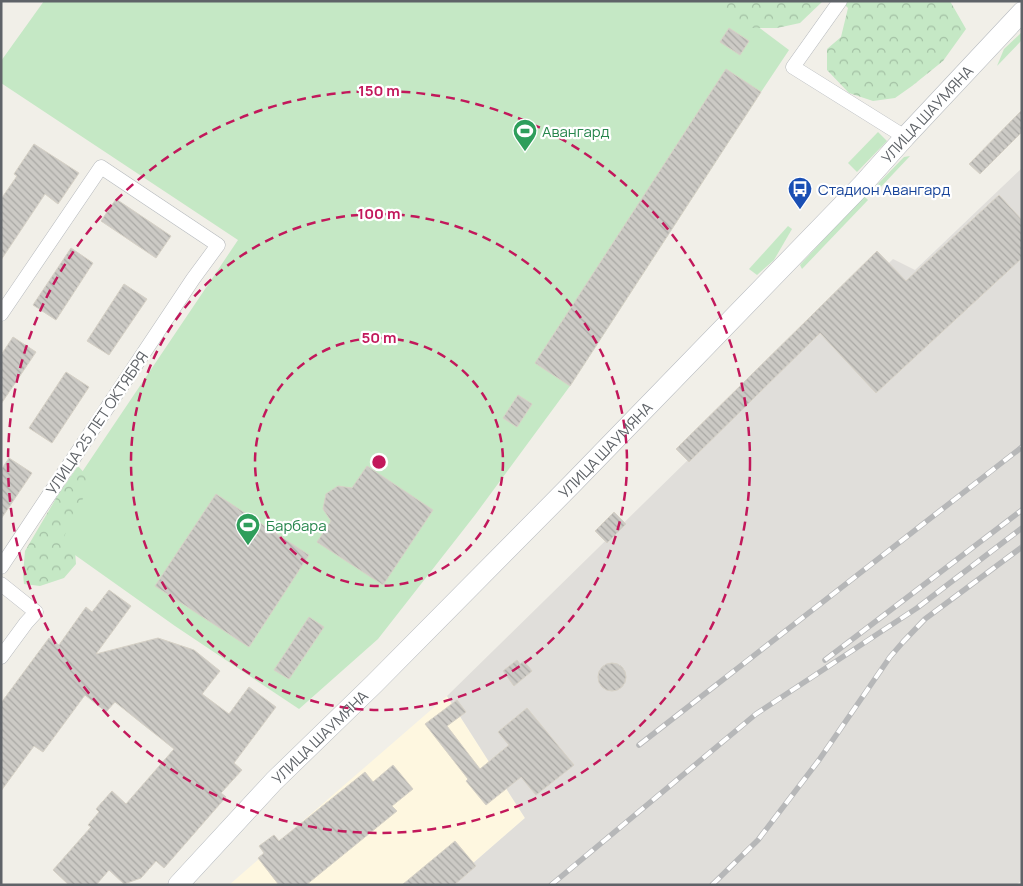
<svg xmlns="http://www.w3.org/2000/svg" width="1023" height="886" font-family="Manrope,sans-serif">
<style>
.commercial{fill:#fef7e0}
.industrial{fill:#e0deda}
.grass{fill:#c5e8c5}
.forest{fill:url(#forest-crowns)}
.building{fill:url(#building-back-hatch);stroke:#d6d1c6}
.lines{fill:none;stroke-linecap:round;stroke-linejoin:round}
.street-casing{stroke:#b5b8bc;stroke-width:15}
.secondary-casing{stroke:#b6babf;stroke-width:21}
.street{stroke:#fff;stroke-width:14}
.secondary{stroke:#fff;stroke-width:20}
.rail-casing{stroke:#b6b7b8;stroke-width:5.5}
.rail{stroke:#fff;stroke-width:4;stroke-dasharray:11;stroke-linecap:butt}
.ring{fill:none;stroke:#c2185b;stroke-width:2.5;stroke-dasharray:9 6}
.labels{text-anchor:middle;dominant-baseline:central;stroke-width:4.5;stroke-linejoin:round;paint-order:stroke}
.street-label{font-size:15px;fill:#5f6368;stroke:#fff}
.leisure-label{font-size:15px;fill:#27864d;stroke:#fff;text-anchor:start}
.transit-label{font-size:15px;fill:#164399;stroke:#fff;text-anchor:start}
.centre{fill:#c2185b;stroke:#fff;stroke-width:2.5}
.ring-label{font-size:15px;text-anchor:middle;font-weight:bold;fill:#c2185b;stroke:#fff;stroke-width:4.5;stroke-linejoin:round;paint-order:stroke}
</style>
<defs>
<pattern id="forest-crowns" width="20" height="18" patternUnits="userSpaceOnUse" patternTransform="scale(1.25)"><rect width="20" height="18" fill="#c5e8c5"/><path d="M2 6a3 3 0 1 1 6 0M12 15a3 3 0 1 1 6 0" fill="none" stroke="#a3c0a4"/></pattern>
<pattern id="building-back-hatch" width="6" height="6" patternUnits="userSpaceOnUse" patternTransform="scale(1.25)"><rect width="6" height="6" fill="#cccac5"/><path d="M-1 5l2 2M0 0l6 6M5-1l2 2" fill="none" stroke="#a9a8a4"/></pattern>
</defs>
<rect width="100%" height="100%" fill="#f1efe8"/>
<!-- commercial -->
<path class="commercial" d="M447,696L525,818L448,885H229Z"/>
<!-- industrial -->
<path class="industrial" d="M1022,168V880L1016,885H448L525,818L447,696L893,259L915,270Z"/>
<!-- grass -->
<g class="grass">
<path d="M44,1H724L789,50L761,92L570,386L475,515L378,639L299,709L175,626L44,533L72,487L238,240L1,83V61Z"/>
<path d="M1022,32V40L997,66L1004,49Z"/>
<path d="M878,132L887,141L857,172L848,163Z"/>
<path d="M910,156L878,190L875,187L904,157Z"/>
<path d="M864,196L868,200L802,269L800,265Z"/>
<path d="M788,226L792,229L774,260L757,275L749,269Z"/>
</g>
<!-- forest -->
<g class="forest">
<path d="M708,1H823L800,23L777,28H741Z"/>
<path d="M841,1H950L966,29L943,61L912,86L895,98L873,101L849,93L827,70V49L841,37L848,8Z"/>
<path d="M78,466L89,478V488L68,525L63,541L75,551L76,564L64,578L40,586L24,584L23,574L25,551L58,495Z"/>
</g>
<!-- building -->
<g class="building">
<path d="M729,28L749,41L740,55L720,42Z"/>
<path d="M726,69L761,92L570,386L535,363Z"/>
<path d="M1022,110V132L980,174L969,164Z"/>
<path d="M34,144L79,173L58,204L45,194L1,260V199L17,176L14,174Z"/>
<path d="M999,195L1022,220V258L876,393L820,333L689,462L676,449L877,251L906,281Z"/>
<path d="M116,199L171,236L156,258L101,221Z"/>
<path d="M71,248L93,263L56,320L33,305Z"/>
<path d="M124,284L147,299L109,355L87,341Z"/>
<path d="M13,337L36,352L1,404V355Z"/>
<path d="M66,372L89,387L52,443L29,428Z"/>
<path d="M518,395L532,404L517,427L503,418Z"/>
<path d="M9,458L32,473L1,519V470Z"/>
<path d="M367,466L433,510L383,585L317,542L331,521L323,509L326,494L338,486L352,488Z"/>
<path d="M216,494L309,555L249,647L155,586Z"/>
<path d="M614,512L626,524L607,543L595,531Z"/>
<path d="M109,590L131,606L96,654L158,638L194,650L220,671L202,694L229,714L249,687L276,707L234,763L242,770L221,793L226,797L164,868L156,861L141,878L124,884L109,870L96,885H69L53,870L91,827L88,825L99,812L96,809L112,791L126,804L174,749L115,702L106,712L85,695L43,752L34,746L1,791V703L49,638L59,645L86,607L92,612Z"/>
<path d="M309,617L324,627L289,679L274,670Z"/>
<path d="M517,660L520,664L524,661L532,671L514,686L503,671Z"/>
<circle cx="612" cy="677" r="14"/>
<path d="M457,700L466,712L447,726L480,769L509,745L498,732L527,708L574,765L536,795L521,777L486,805L466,781L468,779L425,724Z"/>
<path d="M393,765L413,789L392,806L397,811L306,885H279L258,858L264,853L259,846L274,835L279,841L365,772L373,782Z"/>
<path d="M455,841L476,866L454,885H402Z"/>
</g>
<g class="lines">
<defs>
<g id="street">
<path d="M840,1L793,67L905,137"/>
<path d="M1,314L101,167L218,245L193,279L1,567"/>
<path d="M1,584L36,612L26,623L1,657"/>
</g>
<g id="secondary">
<path id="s1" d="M178,885L274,781L374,684L572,484L863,184L905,137L1022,12"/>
</g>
</defs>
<!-- street casing -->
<use href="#street" class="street-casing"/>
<!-- secondary casing -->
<use href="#secondary" class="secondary-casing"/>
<!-- street -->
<use href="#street" class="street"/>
<!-- secondary -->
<use href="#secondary" class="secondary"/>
<defs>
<g id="rail">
<path d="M825,660L1022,510"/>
<path d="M639,745L1022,447"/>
<path d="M551,885L756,714L917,608L1022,528"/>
<path d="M712,885L758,840L819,760L890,657L903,642L925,619L1022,547"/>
</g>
</defs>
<!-- rail casing -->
<use href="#rail" class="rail-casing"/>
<!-- rail -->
<use href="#rail" class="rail"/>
</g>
<!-- distance rings -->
<g class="ring">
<circle cx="379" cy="462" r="124"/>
<circle cx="379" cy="462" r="248"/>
<circle cx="379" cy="462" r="371"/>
</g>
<!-- icons -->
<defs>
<symbol id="stadium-pin" viewBox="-11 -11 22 30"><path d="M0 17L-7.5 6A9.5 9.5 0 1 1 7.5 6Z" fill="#2e9e5b" stroke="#fff"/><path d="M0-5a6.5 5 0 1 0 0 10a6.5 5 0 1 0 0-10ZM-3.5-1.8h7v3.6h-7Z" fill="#fff"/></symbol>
<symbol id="bus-pin" viewBox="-11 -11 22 30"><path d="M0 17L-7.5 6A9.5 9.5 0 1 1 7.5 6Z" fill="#1a4fb4" stroke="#fff"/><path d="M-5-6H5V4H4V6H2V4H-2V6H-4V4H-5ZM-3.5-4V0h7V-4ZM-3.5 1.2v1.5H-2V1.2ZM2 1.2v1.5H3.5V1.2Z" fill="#fff"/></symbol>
</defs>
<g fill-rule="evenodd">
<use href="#stadium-pin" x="511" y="117" width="28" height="38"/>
<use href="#bus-pin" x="786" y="175" width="28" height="38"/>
<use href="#stadium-pin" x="234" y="511" width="28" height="38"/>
</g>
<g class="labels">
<!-- street labels -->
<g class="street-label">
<text stroke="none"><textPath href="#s1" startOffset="1075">УЛИЦА ШАУМЯНА</textPath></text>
<text transform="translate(97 423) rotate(-56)">УЛИЦА 25 ЛЕТ ОКТЯБРЯ</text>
<text stroke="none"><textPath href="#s1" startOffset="610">УЛИЦА ШАУМЯНА</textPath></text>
<text stroke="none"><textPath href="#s1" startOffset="205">УЛИЦА ШАУМЯНА</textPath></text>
</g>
<!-- leisure labels -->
<g class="leisure-label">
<text x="542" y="131">Авангард</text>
<text x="266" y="525">Барбара</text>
</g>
<!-- transit labels -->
<g class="transit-label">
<text x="818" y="189">Стадион Авангард</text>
</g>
</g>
<circle cx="379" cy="462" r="8" class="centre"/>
<g class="ring-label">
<text x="379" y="96">150 m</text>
<text x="379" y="219">100 m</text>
<text x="379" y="343">50 m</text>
</g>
<!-- border -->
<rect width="1023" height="886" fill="none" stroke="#5f6368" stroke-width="5"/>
</svg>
